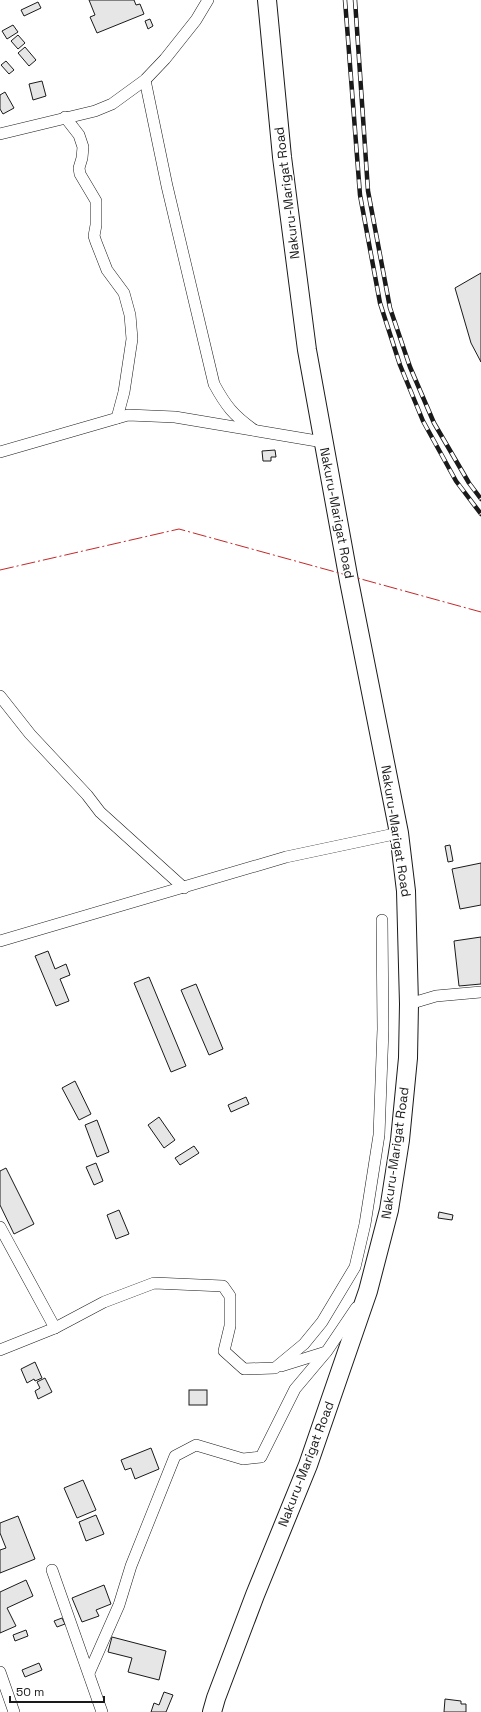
<svg xmlns="http://www.w3.org/2000/svg" width="481" height="1712" font-family="'Space Grotesk',sans-serif">
<style>
.building{fill:#e6e6e6;stroke:#1a1a1a}
.lines{fill:none;stroke-linecap:round;stroke-linejoin:round}
.street-casing{stroke:#1a1a1a;stroke-width:12}
.primary-casing{stroke:#1a1a1a;stroke-width:20}
.street{stroke:#fff;stroke-width:11}
.primary{stroke:#fff;stroke-width:18}
.rail-casing{stroke:#1a1a1a;stroke-width:4.5}
.rail{stroke:#fff;stroke-width:3;stroke-dasharray:9;stroke-linecap:butt}
.power{stroke:#c62828;stroke-width:1;stroke-dasharray:14 3 2 3;stroke-linecap:butt}
.labels{text-anchor:middle;dominant-baseline:central;stroke-width:3;stroke-linejoin:round;paint-order:stroke}
.street-label{font-size:13px;fill:#1a1a1a;stroke:#fff}
</style>
<rect width="100%" height="100%" fill="#fff"/>
<!-- building -->
<g class="building">
<path d="M89,0H134L136,5L140,4L144,14L97,33L90,17L95,15Z"/>
<path d="M38,2L41,8L24,16L21,10Z"/>
<path d="M150,19L153,26L148,29L145,21Z"/>
<path d="M13,25L18,32L7,39L2,31Z"/>
<path d="M18,35L25,43L18,49L11,41Z"/>
<path d="M25,47L36,60L29,66L18,53Z"/>
<path d="M6,61L14,70L9,74L1,65Z"/>
<path d="M42,81L46,96L33,100L29,84Z"/>
<path d="M5,92L14,108L3,114L0,109V95Z"/>
<path d="M481,273V362L471,343L455,288Z"/>
<path d="M275,450L276,457H271V461H263L262,451Z"/>
<path d="M450,845L453,861L448,862L445,846Z"/>
<path d="M481,863V905L460,909L452,869Z"/>
<path d="M481,937V984L459,986L454,941Z"/>
<path d="M48,951L55,969L66,964L70,975L60,979L69,1001L56,1006L35,956Z"/>
<path d="M149,977L186,1066L171,1072L134,983Z"/>
<path d="M196,984L223,1049L209,1055L181,990Z"/>
<path d="M75,1081L91,1114L79,1120L62,1088Z"/>
<path d="M246,1097L249,1104L231,1112L228,1105Z"/>
<path d="M159,1117L175,1140L164,1148L148,1125Z"/>
<path d="M97,1120L109,1152L97,1157L85,1125Z"/>
<path d="M194,1146L199,1153L180,1165L175,1158Z"/>
<path d="M96,1163L103,1181L94,1185L86,1167Z"/>
<path d="M6,1168L34,1224L14,1234L0,1205V1171Z"/>
<path d="M119,1210L129,1234L116,1239L107,1215Z"/>
<path d="M439,1212L453,1215L452,1220L438,1218Z"/>
<path d="M35,1362L42,1378L35,1381L34,1379L27,1383L21,1369Z"/>
<path d="M45,1378L52,1392L38,1399L35,1391L40,1388L37,1382Z"/>
<rect x="189" y="1390" width="18" height="15"/>
<path d="M151,1448L159,1469L135,1479L131,1468L125,1470L121,1460Z"/>
<path d="M83,1480L96,1510L77,1518L64,1488Z"/>
<path d="M96,1515L104,1534L86,1541L79,1522Z"/>
<path d="M18,1516L35,1559L0,1573V1550L6,1548L0,1533V1523Z"/>
<path d="M26,1580L33,1596L7,1608L16,1626L0,1633V1592Z"/>
<path d="M104,1585L111,1604L96,1610L99,1616L82,1622L72,1598Z"/>
<path d="M62,1618L65,1624L57,1627L54,1621Z"/>
<path d="M26,1630L28,1636L15,1641L13,1635Z"/>
<path d="M112,1637L166,1651L159,1680L128,1672L132,1658L108,1652Z"/>
<path d="M39,1663L42,1670L25,1677L22,1670Z"/>
<path d="M164,1692L173,1695L166,1712H151L154,1703L159,1705Z"/>
<path d="M445,1699L461,1701V1704H466V1712H444Z"/>
</g>
<g class="lines">
<defs>
<g id="street">
<path d="M145,80L167,186L214,384C226,406 233,415 254,430"/>
<path d="M65,117L79,135L83,147L82,158L79,168L80,174L96,201V225L94,236L96,242L107,270L124,293L130,315L132,339L124,392L117,418"/>
<path d="M0,134L95,111L112,104L145,80L165,59L196,20L208,0"/>
<path d="M0,452L128,415L175,417L323,442"/>
<path d="M0,696L30,734L87,795L100,812L184,888"/>
<path d="M0,941L286,857L399,833"/>
<path d="M409,1004L436,996L481,992"/>
<path d="M0,1227L55,1328"/>
<path d="M0,1350L55,1328L104,1302L154,1283L223,1286L230,1296V1326L224,1351L244,1369L275,1368L304,1344L322,1322L355,1267L365,1224L379,1135L383,1029L382,920"/>
<path d="M281,1366L326,1352"/>
<path d="M52,1570L102,1712"/>
<path d="M0,1672L14,1712"/>
<path d="M89,1673L119,1605L131,1566L175,1456L196,1445L243,1459L261,1457L295,1389L327,1351L356,1308"/>
</g>
<path id="primary" d="M212,1712L216,1698L255,1595L308,1465L368,1291L389,1210L400,1140L408,1058L409,1004L406,891L399,833L349,581L307,350L282,157L267,0"/>
</defs>
<!-- street casing -->
<use href="#street" class="street-casing"/>
<!-- primary casing -->
<use href="#primary" class="primary-casing"/>
<!-- street -->
<use href="#street" class="street"/>
<!-- primary -->
<use href="#primary" class="primary"/>
<defs>
<g id="rail">
<path d="M345,0L360,195L380,303L400,365L423,421L456,481L481,514"/>
<path d="M355,0L368,191L390,308L410,367L434,423L469,483L481,499"/>
</g>
</defs>
<!-- rail casing -->
<use href="#rail" class="rail-casing"/>
<!-- rail -->
<use href="#rail" class="rail"/>
<!-- power -->
<path class="power" d="M0,570L179,529L481,612"/>
</g>
<g class="labels">
<!-- street labels -->
<g class="street-label">
<text transform="translate(287 193) rotate(-97)">Nakuru-Marigat Road</text>
<text transform="translate(337 513) rotate(79)">Nakuru-Marigat Road</text>
<text transform="translate(396 831) rotate(81)">Nakuru-Marigat Road</text>
<text transform="translate(395 1153) rotate(-82)">Nakuru-Marigat Road</text>
<text transform="translate(306 1464) rotate(-69)">Nakuru-Marigat Road</text>
</g>
</g>
<!-- scale -->
<path d="M10 1696v6h94v-6" fill="none" stroke="#1a1a1a" stroke-width="2"/>
<text x="16" y="1696" font-size="12" fill="#1a1a1a" stroke="#ffffff" stroke-width="3" paint-order="stroke">50 m</text>
</svg>
